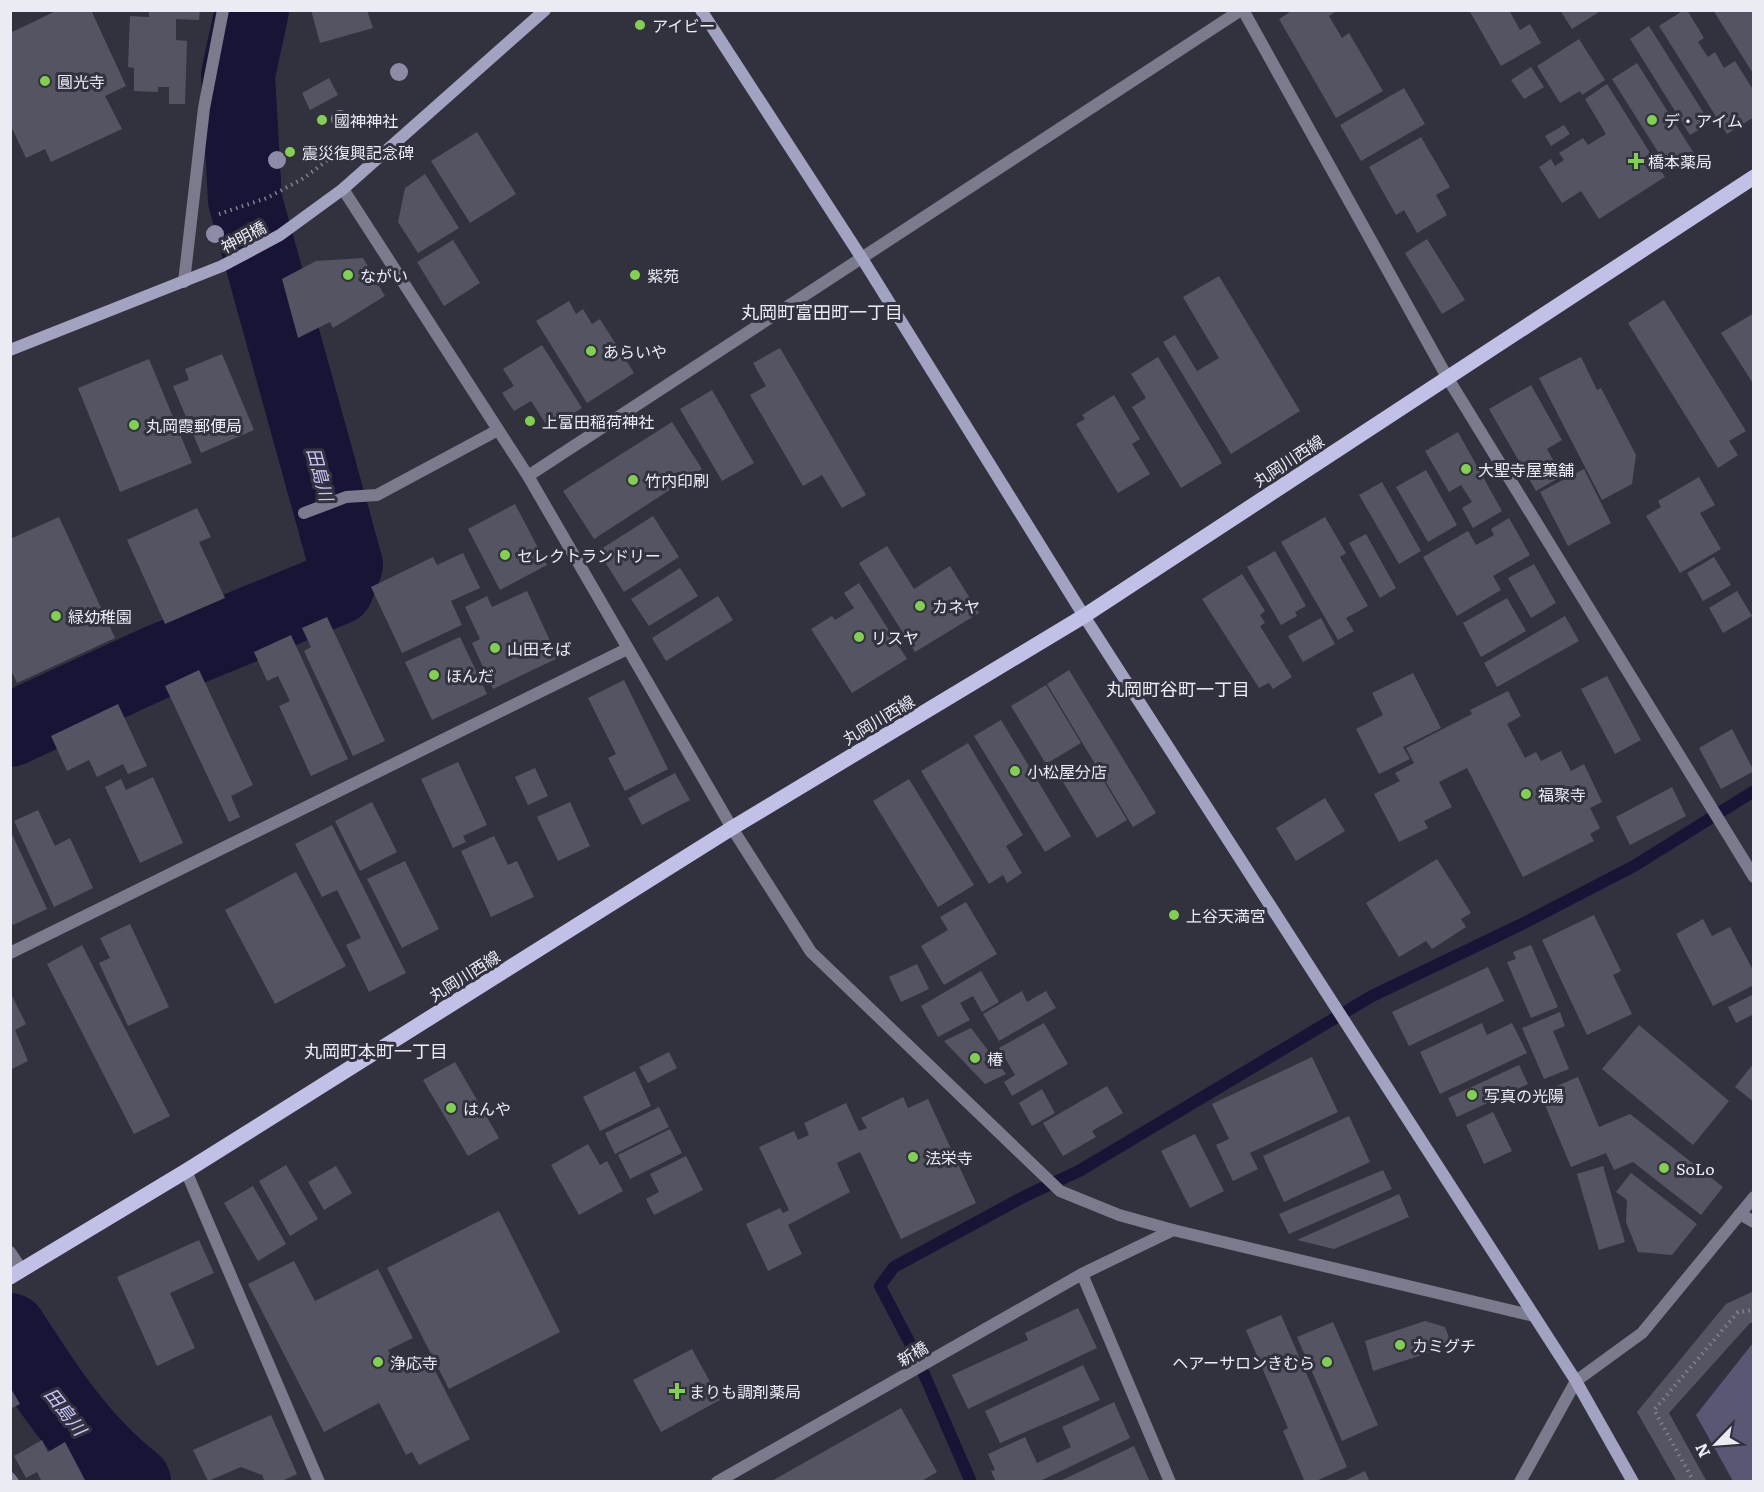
<svg xmlns="http://www.w3.org/2000/svg" width="1764" height="1492" font-family="Literata,'Noto Sans JP',serif">
<style>
.green{fill:#585875}
.lines{fill:none;stroke-linecap:round;stroke-linejoin:round}
.stream{stroke:#181436;stroke-width:12}
.river{stroke:#181436;stroke-width:74}
.building{fill:#545462}
.path{stroke:#83838f;stroke-width:4;stroke-dasharray:1.5 4.5;stroke-linecap:butt}
.lane{stroke:#7b7b8e;stroke-width:12}
.street{stroke:#7b7b8e;stroke-width:12}
.secondary{stroke:#a2a2c1;stroke-width:12}
.primary{stroke:#c1c1e8;stroke-width:15}
.tree{fill:#8c8ca8}
.poi-dot{fill:#82d04f;stroke:#32323f;stroke-width:2}
.labels{text-anchor:middle;dominant-baseline:central;stroke-width:6;stroke-linejoin:round;paint-order:stroke}
.poi-label{font-size:16px;fill:#ebebf4;stroke:#32323f;text-anchor:start}
.street-label{font-size:16px;fill:#ebebf4;stroke:#32323f}
.neighbourhood-label{font-size:18px;fill:#ebebf4;stroke:#32323f}
.water-label{font-size:18px;font-style:italic;fill:#c7c7fd;stroke:#32323f}
</style>
<rect width="100%" height="100%" fill="#32323f"/>
<!-- green -->
<path class="green" d="M1753,1343V1481H1733L1696,1415Z"/>
<g class="lines">
<!-- stream -->
<path class="stream" d="M971,1482L914,1351L880,1286L894,1267L1027,1195L1079,1171L1372,996L1520,925L1634,866L1754,791"/>
<!-- river -->
<g class="river">
<path d="M10,730L155,663L337,588L346,565L245,200L238,75L252,10"/>
<path d="M10,1330C45,1385 82,1442 134,1482"/>
</g>
</g>
<!-- building -->
<g class="building">
<path d="M58,10H91L126,86L105,96L122,129L51,162L45,149L26,158L10,124V33Z"/>
<path d="M149,10H200L199,20L176,19V40L187,41L185,104H169V87H158V92L134,91V68L128,67L130,16L149,17Z"/>
<path d="M311,10H367L373,28L320,43Z"/>
<path d="M1293,10H1338L1329,16L1342,38L1349,33L1383,91L1336,118L1279,19Z"/>
<path d="M1469,10H1509L1520,30L1530,24L1541,43L1501,66Z"/>
<path d="M1560,10H1602L1572,29Z"/>
<path d="M1684,10H1687L1704,38L1698,42L1708,57L1715,52L1724,68L1735,61L1754,91V117L1727,134L1659,26Z"/>
<path d="M1713,10H1754V75Z"/>
<path d="M1649,26L1710,123L1690,135L1630,39Z"/>
<path d="M1579,39L1605,80L1582,95L1580,91L1560,103L1537,66Z"/>
<path d="M1637,63L1695,155L1670,171L1612,79Z"/>
<path d="M1531,67L1544,87L1524,99L1511,80Z"/>
<path d="M329,78L338,95L310,110L302,93Z"/>
<path d="M1607,84L1665,177L1599,219L1581,191L1562,203L1539,167L1551,159L1555,166L1564,160L1559,153L1583,138L1588,145L1606,134L1585,99Z"/>
<path d="M1404,88L1425,124L1361,161L1340,125Z"/>
<path d="M1564,125L1570,134L1551,146L1545,136Z"/>
<path d="M477,132L516,194L470,223L431,161Z"/>
<path d="M1421,137L1450,187L1436,195L1447,215L1417,233L1404,210L1396,215L1369,167Z"/>
<path d="M425,174L459,228L418,253L398,222L405,188Z"/>
<path d="M1427,239L1465,300L1442,314L1405,253Z"/>
<path d="M453,240L480,283L444,306L417,262Z"/>
<path d="M363,258L385,296L333,328L330,322L298,338L282,279L316,261Z"/>
<path d="M1219,276L1300,411L1231,454L1163,342L1175,335L1197,371L1219,358L1183,297Z"/>
<path d="M1664,300L1746,431L1729,441L1738,455L1718,468L1628,323Z"/>
<path d="M569,301L576,314L583,309L592,324L600,319L634,373L587,403L536,321Z"/>
<path d="M1754,313V385L1721,333Z"/>
<path d="M542,345L582,408L549,429L531,401L514,411L502,393L514,386L503,369Z"/>
<path d="M780,348L866,495L842,508L822,475L803,486L750,395L766,386L753,363Z"/>
<path d="M222,354L254,430L201,453L173,386L189,380L185,369Z"/>
<path d="M1158,357L1222,463L1181,488L1132,407L1146,398L1131,374Z"/>
<path d="M1581,357L1597,390L1601,388L1636,455L1632,484L1602,500L1539,378Z"/>
<path d="M149,359L192,463L120,492L78,388Z"/>
<path d="M1531,385L1562,440L1547,449L1562,476L1536,491L1489,409Z"/>
<path d="M712,390L754,463L722,481L680,409Z"/>
<path d="M1114,395L1140,439L1132,444L1150,474L1118,493L1076,424L1085,419L1082,415Z"/>
<path d="M672,422L702,469L594,539L563,491Z"/>
<path d="M1458,432L1502,511L1473,528L1462,508L1472,502L1461,485L1449,492L1425,451Z"/>
<path d="M1584,469L1611,523L1568,546L1540,492Z"/>
<path d="M1426,470L1457,525L1428,542L1396,487Z"/>
<path d="M1699,477L1715,505L1700,513L1721,549L1680,573L1646,516L1661,507L1658,501Z"/>
<path d="M1382,482L1421,551L1399,564L1359,495Z"/>
<path d="M515,504L547,565L500,590L468,529Z"/>
<path d="M197,508L211,537L199,542L225,598L165,624L127,540Z"/>
<path d="M653,516L679,557L624,592L598,551Z"/>
<path d="M59,517L115,638L17,683L10,668V539Z"/>
<path d="M1325,517L1346,553L1340,557L1368,606L1346,618L1354,631L1338,640L1281,542Z"/>
<path d="M1509,518L1530,555L1493,576L1501,590L1457,616L1423,557L1468,531L1476,545L1494,535L1491,529Z"/>
<path d="M1366,534L1396,588L1380,598L1349,543Z"/>
<path d="M887,546L914,589L950,566L979,613L915,652L859,563Z"/>
<path d="M1275,551L1306,606L1295,612L1297,616L1281,625L1247,567Z"/>
<path d="M463,553L480,588L451,601L462,625L402,653L371,587L433,557L437,565Z"/>
<path d="M1714,557L1731,585L1703,601L1687,573Z"/>
<path d="M1534,564L1556,603L1531,618L1508,578Z"/>
<path d="M680,568L698,596L649,626L631,599Z"/>
<path d="M1242,574L1265,611L1260,615L1265,623L1260,626L1292,677L1273,689L1269,683L1259,688L1202,599Z"/>
<path d="M859,583L907,659L852,693L811,629L832,616L835,620L854,608L844,593Z"/>
<path d="M527,591L558,658L493,689L472,643L480,639L465,607L487,596L492,607Z"/>
<path d="M1737,591L1752,616L1723,633L1709,608Z"/>
<path d="M718,596L733,620L666,661L652,638Z"/>
<path d="M1507,598L1526,631L1481,657L1463,623Z"/>
<path d="M1565,616L1579,641L1497,687L1484,663Z"/>
<path d="M327,617L385,741L353,756L304,651L311,647L302,628Z"/>
<path d="M1321,618L1335,644L1303,662L1288,636Z"/>
<path d="M291,635L348,759L311,776L279,706L290,701L278,676L267,681L254,652Z"/>
<path d="M460,637L487,694L432,720L405,662Z"/>
<path d="M199,670L253,785L231,796L240,817L229,822L165,686Z"/>
<path d="M1069,670L1156,813L1133,827L1047,684Z"/>
<path d="M1413,673L1441,728L1403,747L1410,759L1379,774L1356,729L1383,715L1372,693Z"/>
<path d="M1607,676L1641,740L1615,754L1581,689Z"/>
<path d="M624,680L668,769L625,791L608,758L616,754L588,698Z"/>
<path d="M1046,685L1081,743L1046,764L1011,706Z"/>
<path d="M1508,691L1521,716L1507,724L1525,758L1536,752L1541,761L1561,751L1571,771L1584,764L1602,802L1590,808L1600,828L1590,834L1594,841L1523,877L1467,768L1439,782L1452,807L1424,821L1428,828L1399,842L1374,794L1400,781L1395,773L1414,763L1406,748L1472,714L1470,710Z"/>
<path d="M118,704L147,766L128,774L123,764L97,777L89,760L67,771L51,736Z"/>
<path d="M1001,720L1071,836L1045,852L974,736Z"/>
<path d="M1732,729L1754,771L1721,789L1699,748Z"/>
<path d="M968,743L1023,835L1006,846L1022,873L1007,883L1003,875L989,884L921,771Z"/>
<path d="M458,762L487,825L463,836L466,842L453,848L421,779Z"/>
<path d="M1093,763L1127,820L1097,838L1063,782Z"/>
<path d="M535,768L548,796L528,805L515,777Z"/>
<path d="M675,773L690,800L642,825L628,798Z"/>
<path d="M153,777L183,843L140,863L105,787L121,779L126,790Z"/>
<path d="M909,779L974,885L938,907L873,801Z"/>
<path d="M1672,787L1686,816L1630,845L1616,817Z"/>
<path d="M1325,798L1345,831L1296,861L1276,828Z"/>
<path d="M372,802L397,852L360,871L335,821Z"/>
<path d="M570,802L590,846L558,861L537,817Z"/>
<path d="M38,810L55,846L70,838L93,888L54,907L14,821Z"/>
<path d="M332,825L406,973L369,992L346,945L361,938L337,890L322,897L295,844Z"/>
<path d="M10,830L47,909L13,925L10,920Z"/>
<path d="M494,836L508,865L517,861L534,897L491,917L461,851Z"/>
<path d="M1437,859L1471,913L1461,919L1466,927L1432,949L1426,941L1399,957L1366,903Z"/>
<path d="M405,861L439,929L402,948L367,879Z"/>
<path d="M296,872L346,966L275,1004L225,910Z"/>
<path d="M966,902L997,954L944,985L921,946L948,930L940,917Z"/>
<path d="M1594,915L1621,971L1613,975L1632,1014L1587,1035L1542,940Z"/>
<path d="M1703,919L1712,936L1730,927L1754,972V985L1713,1006L1676,934Z"/>
<path d="M130,924L169,1007L128,1026L99,963L110,958L100,938Z"/>
<path d="M82,945L170,1116L134,1134L47,964Z"/>
<path d="M1531,945L1558,1007L1531,1018L1507,962L1516,959L1513,952Z"/>
<path d="M917,964L929,989L901,1002L889,977Z"/>
<path d="M1488,967L1504,1001L1409,1046L1392,1012Z"/>
<path d="M981,971L999,1002L982,1012L973,996L960,1003L970,1020L938,1037L921,1006Z"/>
<path d="M1022,991L1027,1002L1046,991L1056,1008L999,1041L983,1014Z"/>
<path d="M10,992L26,1024L15,1030L28,1061L10,1070Z"/>
<path d="M1754,994V1014L1736,1023L1728,1007Z"/>
<path d="M1560,1012L1565,1026L1553,1031L1569,1069L1544,1079L1522,1028Z"/>
<path d="M1044,1023L1068,1064L1012,1096L1004,1082L1015,1075L999,1048Z"/>
<path d="M1482,1023L1487,1035L1512,1023L1527,1053L1440,1094L1420,1052Z"/>
<path d="M1639,1025L1729,1101L1693,1145L1602,1069Z"/>
<path d="M971,1028L1006,1074L985,1084L944,1041Z"/>
<path d="M669,1052L677,1068L648,1083L639,1067Z"/>
<path d="M1312,1057L1338,1112L1250,1153L1258,1169L1233,1181L1216,1145L1229,1139L1212,1104Z"/>
<path d="M455,1062L499,1138L468,1156L423,1080Z"/>
<path d="M1754,1063V1102L1735,1087Z"/>
<path d="M1519,1065L1528,1084L1457,1117L1448,1098Z"/>
<path d="M635,1071L651,1106L600,1131L583,1097Z"/>
<path d="M1578,1077L1599,1127L1630,1114L1723,1187L1701,1215L1633,1162L1614,1170L1606,1153L1571,1167L1540,1093Z"/>
<path d="M1107,1086L1123,1113L1092,1131L1096,1137L1063,1156L1043,1123Z"/>
<path d="M1042,1089L1055,1113L1032,1126L1019,1103Z"/>
<path d="M903,1097L908,1108L928,1099L976,1203L901,1239L860,1152L837,1163L850,1192L788,1225L802,1254L768,1271L746,1224L780,1208L783,1213L789,1210L759,1147L794,1131L798,1140L809,1135L804,1123L846,1103L859,1131L867,1128L861,1118Z"/>
<path d="M659,1107L669,1127L615,1154L605,1133Z"/>
<path d="M1493,1112L1512,1151L1484,1164L1466,1125Z"/>
<path d="M1349,1116L1370,1162L1284,1202L1263,1156Z"/>
<path d="M670,1129L682,1153L630,1179L618,1155Z"/>
<path d="M1195,1134L1224,1191L1190,1208L1161,1151Z"/>
<path d="M588,1144L600,1165L607,1161L623,1191L579,1215L551,1165Z"/>
<path d="M686,1156L703,1190L654,1215L646,1199L659,1192L650,1174Z"/>
<path d="M286,1165L318,1219L290,1236L259,1181Z"/>
<path d="M336,1166L352,1193L324,1210L308,1182Z"/>
<path d="M1603,1166L1625,1242L1599,1250L1577,1174Z"/>
<path d="M1383,1170L1392,1189L1289,1234L1279,1214Z"/>
<path d="M1631,1173L1697,1224L1672,1255L1638,1252L1626,1222L1627,1200L1616,1192Z"/>
<path d="M253,1186L286,1244L258,1261L224,1203Z"/>
<path d="M1399,1194L1409,1217L1334,1249L1297,1240Z"/>
<path d="M499,1211L560,1332L449,1389L387,1268Z"/>
<path d="M199,1240L214,1273L170,1293L195,1348L157,1366L117,1277Z"/>
<path d="M294,1261L315,1301L378,1269L413,1338L388,1350L399,1372L428,1357L470,1439L419,1465L412,1452L406,1455L379,1403L324,1432L248,1284Z"/>
<path d="M1754,1291V1323H1750L1669,1413L1707,1482H1677L1637,1412L1726,1304Z"/>
<path d="M1078,1308L1097,1348L968,1409L952,1375L1028,1340L1025,1333Z"/>
<path d="M1281,1315L1347,1467L1314,1482H1305L1283,1431L1288,1428L1246,1330Z"/>
<path d="M1425,1321L1445,1327L1452,1345L1373,1371L1365,1341Z"/>
<path d="M1333,1322L1378,1425L1342,1441L1297,1337Z"/>
<path d="M692,1349L720,1400L661,1432L633,1380Z"/>
<path d="M1083,1365L1100,1400L1000,1443L985,1411Z"/>
<path d="M10,1387L20,1404L10,1409Z"/>
<path d="M1114,1402L1130,1438L1038,1482H996L991,1471L995,1470L988,1454L1025,1437L1037,1463L1071,1447L1062,1427Z"/>
<path d="M901,1408L937,1472L920,1482H770Z"/>
<path d="M271,1415L297,1474L280,1482H265L262,1475L241,1467L208,1481L193,1450Z"/>
<path d="M42,1440L48,1452L65,1442L86,1482H42L37,1472L26,1478L14,1456Z"/>
<path d="M1134,1446L1150,1482H1058Z"/>
<path d="M1365,1471L1370,1482H1342Z"/>
</g>
<g class="lines">
<!-- path -->
<g class="path">
<path d="M219,214L267,198L304,178L341,150"/>
<path d="M1694,1482L1654,1410L1738,1312L1754,1310"/>
</g>
<!-- lane -->
<g class="lane">
<path d="M304,513L346,497L377,495L498,430"/>
<path d="M186,1171L319,1482"/>
<path d="M1740,1214L1754,1222"/>
</g>
<!-- street -->
<g class="street">
<path d="M1243,10L1447,377L1754,877"/>
<path d="M343,189L528,476L732,828L811,952L1060,1191L1119,1215L1173,1230L1534,1316"/>
<path d="M184,282L204,108L223,10"/>
<path d="M528,476L1241,10"/>
<path d="M10,953L627,649"/>
<path d="M10,1252L22,1270"/>
<path d="M1082,1274L1170,1482"/>
<path d="M10,1478L13,1482"/>
<path d="M717,1482L1082,1274L1173,1230"/>
<path d="M1520,1482L1576,1381L1642,1333L1754,1197"/>
</g>
<!-- secondary -->
<g class="secondary">
<path d="M701,10L863,260L1084,616L1576,1381L1633,1482"/>
<path d="M10,350L222,266L280,235L343,189L545,10"/>
</g>
<!-- primary -->
<path class="primary" d="M10,1277L186,1171L732,828L1084,616L1754,177"/>
</g>
<!-- trees -->
<g class="tree">
<circle cx="399" cy="72" r="9"/>
<circle cx="340" cy="119" r="9"/>
<circle cx="277" cy="160" r="9"/>
<circle cx="215" cy="234" r="9"/>
</g>
<!-- markers -->
<g class="poi-dot">
<circle cx="640" cy="25" r="6"/>
<circle cx="45" cy="81" r="6"/>
<circle cx="322" cy="120" r="6"/>
<circle cx="1652" cy="120" r="6"/>
<circle cx="290" cy="152" r="6"/>
<path d="M1633 152h6v6h6v6h-6v6h-6v-6h-6v-6h6z"/>
<circle cx="348" cy="275" r="6"/>
<circle cx="635" cy="275" r="6"/>
<circle cx="591" cy="351" r="6"/>
<circle cx="530" cy="421" r="6"/>
<circle cx="134" cy="425" r="6"/>
<circle cx="1466" cy="469" r="6"/>
<circle cx="633" cy="480" r="6"/>
<circle cx="505" cy="555" r="6"/>
<circle cx="920" cy="606" r="6"/>
<circle cx="56" cy="616" r="6"/>
<circle cx="859" cy="637" r="6"/>
<circle cx="495" cy="648" r="6"/>
<circle cx="434" cy="675" r="6"/>
<circle cx="1015" cy="771" r="6"/>
<circle cx="1526" cy="794" r="6"/>
<circle cx="1174" cy="915" r="6"/>
<circle cx="975" cy="1058" r="6"/>
<circle cx="1472" cy="1095" r="6"/>
<circle cx="451" cy="1108" r="6"/>
<circle cx="913" cy="1157" r="6"/>
<circle cx="1664" cy="1168" r="6"/>
<circle cx="1400" cy="1345" r="6"/>
<circle cx="378" cy="1362" r="6"/>
<circle cx="1327" cy="1362" r="6"/>
<path d="M674 1382h6v6h6v6h-6v6h-6v-6h-6v-6h6z"/>
</g>
<g class="labels">
<!-- poi labels -->
<g class="poi-label">
<text x="652" y="25">アイビー</text>
<text x="57" y="81">圓光寺</text>
<text x="334" y="120">國神神社</text>
<text x="1664" y="120">デ・アイム</text>
<text x="302" y="152">震災復興記念碑</text>
<text x="1648" y="161">橋本薬局</text>
<text x="360" y="275">ながい</text>
<text x="647" y="275">紫苑</text>
<text x="603" y="351">あらいや</text>
<text x="542" y="421">上富田稲荷神社</text>
<text x="146" y="425">丸岡霞郵便局</text>
<text x="1478" y="469">大聖寺屋菓舗</text>
<text x="645" y="480">竹内印刷</text>
<text x="517" y="555">セレクトランドリー</text>
<text x="932" y="606">カネヤ</text>
<text x="68" y="616">緑幼稚園</text>
<text x="871" y="637">リスヤ</text>
<text x="507" y="648">山田そば</text>
<text x="446" y="675">ほんだ</text>
<text x="1027" y="771">小松屋分店</text>
<text x="1538" y="794">福聚寺</text>
<text x="1186" y="915">上谷天満宮</text>
<text x="987" y="1058">椿</text>
<text x="1484" y="1095">写真の光陽</text>
<text x="463" y="1108">はんや</text>
<text x="925" y="1157">法栄寺</text>
<text x="1676" y="1168">SoLo</text>
<text x="1412" y="1345">カミグチ</text>
<text x="390" y="1362">浄応寺</text>
<text x="1315" y="1362" text-anchor="end">ヘアーサロンきむら</text>
<text x="689" y="1391">まりも調剤薬局</text>
</g>
<!-- street labels -->
<g class="street-label">
<text transform="translate(243 236) rotate(-28)">神明橋</text>
<text transform="translate(1288 460) rotate(-33)">丸岡川西線</text>
<text transform="translate(878 719) rotate(-31)">丸岡川西線</text>
<text transform="translate(464 975) rotate(-32)">丸岡川西線</text>
<text transform="translate(912 1353) rotate(-30)">新橋</text>
</g>
<!-- neighbourhood labels -->
<g class="neighbourhood-label">
<text x="822" y="311">丸岡町富田町一丁目</text>
<text x="1178" y="688">丸岡町谷町一丁目</text>
<text x="376" y="1050">丸岡町本町一丁目</text>
</g>
<!-- water labels -->
<g class="water-label">
<text transform="translate(321 474) rotate(75)">田島川</text>
<text transform="translate(66 1411) rotate(52)">田島川</text>
</g>
</g>
<!-- border -->
<rect width="1764" height="1492" fill="none" stroke="#ebebf4" stroke-width="24"/>
<!-- north arrow -->
<g transform="translate(1716 1444) rotate(245)" stroke="#32323f" stroke-width="4.5" paint-order="stroke">
<path d="M0-4.5L10 22L0 15L-10 22Z" fill="#ebebf4"/>
<text y="-9" font-size="16" font-weight="bold" text-anchor="middle" fill="#ebebf4">N</text>
</g>
</svg>
